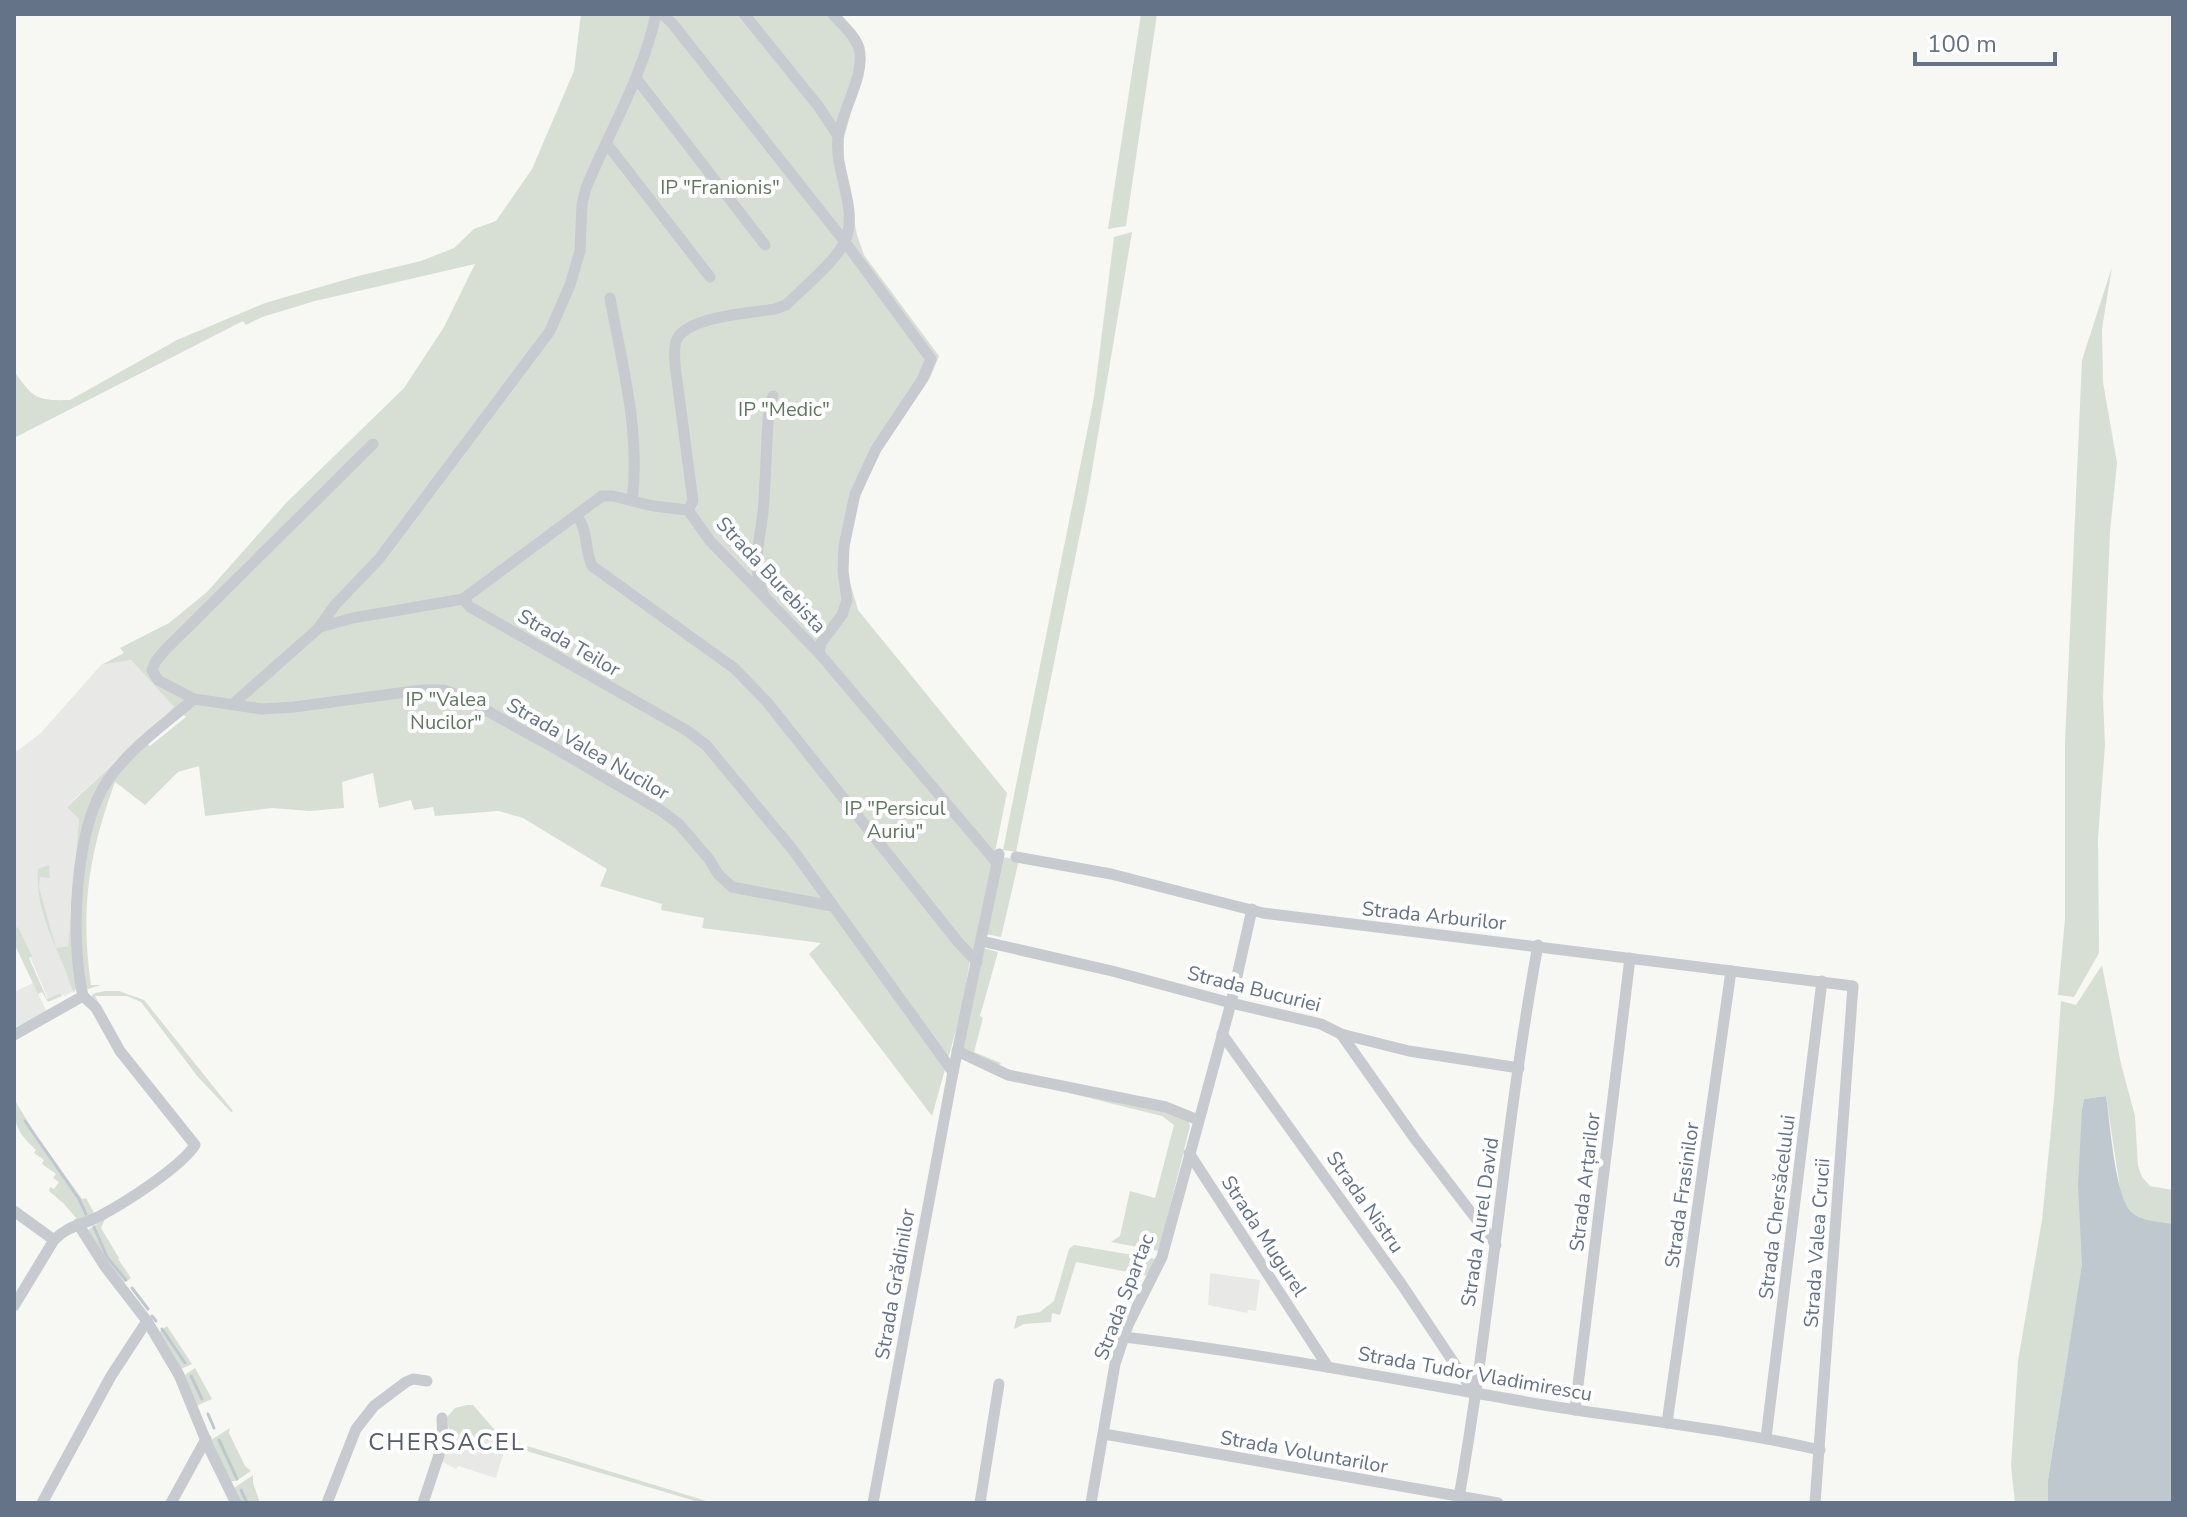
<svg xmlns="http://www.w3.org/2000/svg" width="2187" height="1517" font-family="'Nunito Sans',sans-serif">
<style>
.built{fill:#e8e8e7}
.green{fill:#d7dfd5;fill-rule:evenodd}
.water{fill:#bec8ce}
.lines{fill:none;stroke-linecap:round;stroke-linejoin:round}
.stream{stroke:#bec8ce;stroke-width:3}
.minor{stroke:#c7cace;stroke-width:11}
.labels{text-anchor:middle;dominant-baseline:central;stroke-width:8;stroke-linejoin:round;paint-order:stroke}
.park-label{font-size:20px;fill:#617860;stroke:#fff}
.street-label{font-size:20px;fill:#647387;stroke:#fff}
.quarter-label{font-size:24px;letter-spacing:2px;fill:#535d6b;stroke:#fff}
</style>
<rect width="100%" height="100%" fill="#f7f7f4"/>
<!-- built -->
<g class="built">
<path d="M131,660L174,707L67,806L79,819L68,946L57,948L66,967L73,991L65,996L61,993L48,999L18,928L14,930V753L40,734L101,665Z"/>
<path d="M33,983L47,1012L14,1028V992Z"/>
<path d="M1210,1273L1260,1280L1256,1311L1248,1310L1247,1313L1208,1305Z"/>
<path d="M461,1432L506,1444L496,1478L458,1466L456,1469L441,1461L455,1437Z"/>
</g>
<!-- green -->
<g class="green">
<path d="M581,14H836L854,35L857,91L844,138V169L857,235L864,255L939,356L930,378L894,426L880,450L856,506L846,569L858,610L1007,793L975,951L971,954L962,1009L932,1116L809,954L821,943L702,928L704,918L661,910L662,904L600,886L607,869L523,818L499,811L435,816L433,807L414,810L411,800L379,808L373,773L342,782L344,808L309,811L272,808L205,816L199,766L178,772L145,805L115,782C89,853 80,909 91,985H101L85,990C76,922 75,839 114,780C123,766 136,755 147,744L150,746L186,717L176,709L122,758L78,854L77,985L74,993C70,986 68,977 65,969C51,936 35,905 38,869L49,865L50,878L40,877L39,887L56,948L68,946L79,819L67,807L174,707L131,660L101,665L124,653L120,648L169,623L207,592L286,503L404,388L444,327L475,264L315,301L262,317L246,325L243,321L14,438V371C33,398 36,401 70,400L177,340L265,303L358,276L421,261L454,248L474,229L496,221L532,169L574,71Z"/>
<path d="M1141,14H1157L1126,226L1108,229Z"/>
<path d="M1132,232L1088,494L1016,852L1003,850L1094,397L1114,237Z"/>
<path d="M2112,267L2102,329L2103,382L2117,463L2110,532L2103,697L2105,745L2098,838L2099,953L2074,997L2058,995L2065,919V742L2082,360Z"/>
<path d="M1003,857L1019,860L1001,937L986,934Z"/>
<path d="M18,927L32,956L29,958L47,999L61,993L62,996L48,1002L42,992L38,994L14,943V930Z"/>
<path d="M983,948L998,952L980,1016L983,1018L974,1052L1001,1063L998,1067L962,1049Z"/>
<path d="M2102,965L2121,1064L2135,1116L2138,1166L2142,1177L2150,1186L2173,1190V1433L2073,1323L2048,1480V1503H2015L2011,1466L2018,1361L2042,1220L2054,1099L2061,1001L2076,1005ZM2106,1096L2121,1195L2082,1109L2084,1099Z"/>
<path d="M105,991H119L144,1000L233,1111L231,1112L198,1077L141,1002L127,996H95L115,1032L90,997L95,993Z"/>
<path d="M1070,1090L1164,1110L1188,1120L1190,1126L1159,1251L1111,1242L1120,1236L1130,1191L1155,1198L1174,1125L1162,1116L1069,1093Z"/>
<path d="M14,1099L36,1135L82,1199L86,1198L94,1213L92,1216L78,1220L63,1203L49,1191L50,1187L54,1189L59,1182L53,1178L56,1174L42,1164L44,1160L34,1153L36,1150C17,1132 14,1125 14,1099Z"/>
<path d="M105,1219L101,1228L119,1258L118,1259L131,1278L122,1284L88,1230Z"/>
<path d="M1074,1245L1156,1259L1148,1276L1076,1262L1060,1315L1052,1313L1051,1322L1024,1324L1014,1329L1017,1316L1040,1312L1054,1301L1069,1249Z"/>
<path d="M167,1326L192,1364L181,1369L158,1333Z"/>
<path d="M195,1368L212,1399L196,1406L185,1375Z"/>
<path d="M467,1405H473L501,1437L511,1441L713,1503H702L462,1432L455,1437L449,1432L447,1417L455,1408Z"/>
<path d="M230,1428L229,1433L245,1466L251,1471L236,1481H230L211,1440Z"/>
<path d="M253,1475V1483L260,1503H240L234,1488Z"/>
</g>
<!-- water -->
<path class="water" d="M2106,1096C2110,1122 2115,1195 2131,1212C2140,1221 2160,1222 2173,1224V1501L2048,1503V1480L2082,1265L2078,1185L2082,1109L2084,1099Z"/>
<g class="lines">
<!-- stream -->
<g class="stream">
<path d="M25,1121L79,1199L86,1214"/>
<path d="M94,1227L107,1257L126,1280"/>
<path d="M132,1288L148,1309"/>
<path d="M152,1316L156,1321"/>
<path d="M162,1329L185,1363"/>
<path d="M191,1376L202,1399"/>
<path d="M208,1414L214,1428"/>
<path d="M219,1440L237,1479"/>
<path d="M241,1490L247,1503"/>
</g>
<!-- minor -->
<g class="minor">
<path d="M662,14L672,23L845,242L931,359L922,380L876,449L855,494L844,546L843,571L847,600L842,615L821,643L819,653"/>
<path d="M744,14L819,107L838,136"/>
<path d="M636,78L765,245"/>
<path d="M607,144L710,277"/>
<path d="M610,298C622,365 641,432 632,501"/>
<path d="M373,444L165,650L156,661L152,670L158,680L194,699L262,709L294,707L422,690H444L462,697L558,750L660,810L679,824L709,859L718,874L732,887L832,906"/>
<path d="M688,510L693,501L675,365C675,356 673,347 677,339C689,316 751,313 775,309L786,305C801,290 838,259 845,241C859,209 834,171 838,138C841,111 866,76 859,48C855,35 841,24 833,14"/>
<path d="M577,515C589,534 584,548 592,566L734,668L767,702L958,942L977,962"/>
<path d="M763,593C751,566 760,540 763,512C766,478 766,444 769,410L773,396"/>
<path d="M463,599L602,496H613L653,506L688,510L710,541L819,653L997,863"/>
<path d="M320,626L335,605L379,559L550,331L570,285L580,251L582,204L586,188C610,130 643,76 656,14"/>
<path d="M234,703L320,627L353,618L463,599L470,607L686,730L706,745L793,850L953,1072"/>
<path d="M1016,857L1111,874L1263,913L1853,986L1815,1503"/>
<path d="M981,941L1112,971L1231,1003L1321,1024L1341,1034L1409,1051L1519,1068"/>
<path d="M83,996C70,939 74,829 108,780C130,748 165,724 194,699"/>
<path d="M1222,1034L1402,1285L1474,1393"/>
<path d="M1341,1034L1415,1139L1496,1245"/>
<path d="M14,1035L83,996"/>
<path d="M957,1051L1008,1075L1166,1107L1198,1120"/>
<path d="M1189,1153L1328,1367"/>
<path d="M14,1211L54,1240"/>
<path d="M78,1224L106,1268L147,1321L179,1375L209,1448L236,1503"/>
<path d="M14,1306L54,1240C67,1226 82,1225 98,1217C123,1204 180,1168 195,1145L120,1051L96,1008L83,996"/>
<path d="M1124,1337C1265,1354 1404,1381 1544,1405C1636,1420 1729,1429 1820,1450"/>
<path d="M1575,1410L1630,958"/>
<path d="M1667,1423L1731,971"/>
<path d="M1104,1434L1498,1503"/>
<path d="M1766,1438L1822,981"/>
<path d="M42,1503L111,1376L147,1321"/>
<path d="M171,1503L206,1439"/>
<path d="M327,1503L356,1429L374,1406L406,1382L413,1379L427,1381"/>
<path d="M423,1503L443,1443L442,1418"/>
<path d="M873,1503L953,1072L999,854"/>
<path d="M980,1503L999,1384"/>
<path d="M1091,1503L1115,1364L1128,1325L1162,1257L1231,1003L1252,909"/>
<path d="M1458,1503C1491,1318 1504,1130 1538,945"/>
</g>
</g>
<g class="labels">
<!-- park labels -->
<g class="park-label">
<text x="720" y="187">IP "Franionis"</text>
<text x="784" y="409">IP "Medic"</text>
<text x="446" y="699">IP "Valea<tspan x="446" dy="23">Nucilor"</tspan></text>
<text x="895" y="808">IP "Persicul<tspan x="895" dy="23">Auriu"</tspan></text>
</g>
<!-- street labels -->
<g class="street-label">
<text transform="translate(771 575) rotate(47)">Strada Burebista</text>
<text transform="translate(569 643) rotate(30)">Strada Teilor</text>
<text transform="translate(588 749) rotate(30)">Strada Valea Nucilor</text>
<text transform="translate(1434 916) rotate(6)">Strada Arburilor</text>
<text transform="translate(1254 989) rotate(14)">Strada Bucuriei</text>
<text transform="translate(1585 1182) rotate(-83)">Strada Arțarilor</text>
<text transform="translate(1682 1195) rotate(-82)">Strada Frasinilor</text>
<text transform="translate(1365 1202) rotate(55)">Strada Nistru</text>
<text transform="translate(1777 1207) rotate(-83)">Strada Chersăcelului</text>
<text transform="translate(1480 1222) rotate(-82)">Strada Aurel David</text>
<text transform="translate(1264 1236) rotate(57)">Strada Mugurel</text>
<text transform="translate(1817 1243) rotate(-86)">Strada Valea Crucii</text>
<text transform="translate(895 1284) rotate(-80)">Strada Grădinilor</text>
<text transform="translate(1124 1297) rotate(-69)">Strada Spartac</text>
<text transform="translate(1475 1374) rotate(10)">Strada Tudor Vladimirescu</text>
<text transform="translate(1304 1452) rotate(10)">Strada Voluntarilor</text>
</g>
<!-- quarter labels -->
<g class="quarter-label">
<text x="447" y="1442">CHERSACEL</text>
</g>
</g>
<!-- border -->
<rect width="2187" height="1517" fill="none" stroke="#647387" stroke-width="32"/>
<!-- scale -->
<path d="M1915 52v12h140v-12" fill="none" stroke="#647387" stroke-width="4"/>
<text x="1927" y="52" font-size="24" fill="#647387" stroke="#ffffff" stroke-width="6" paint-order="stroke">100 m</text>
</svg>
